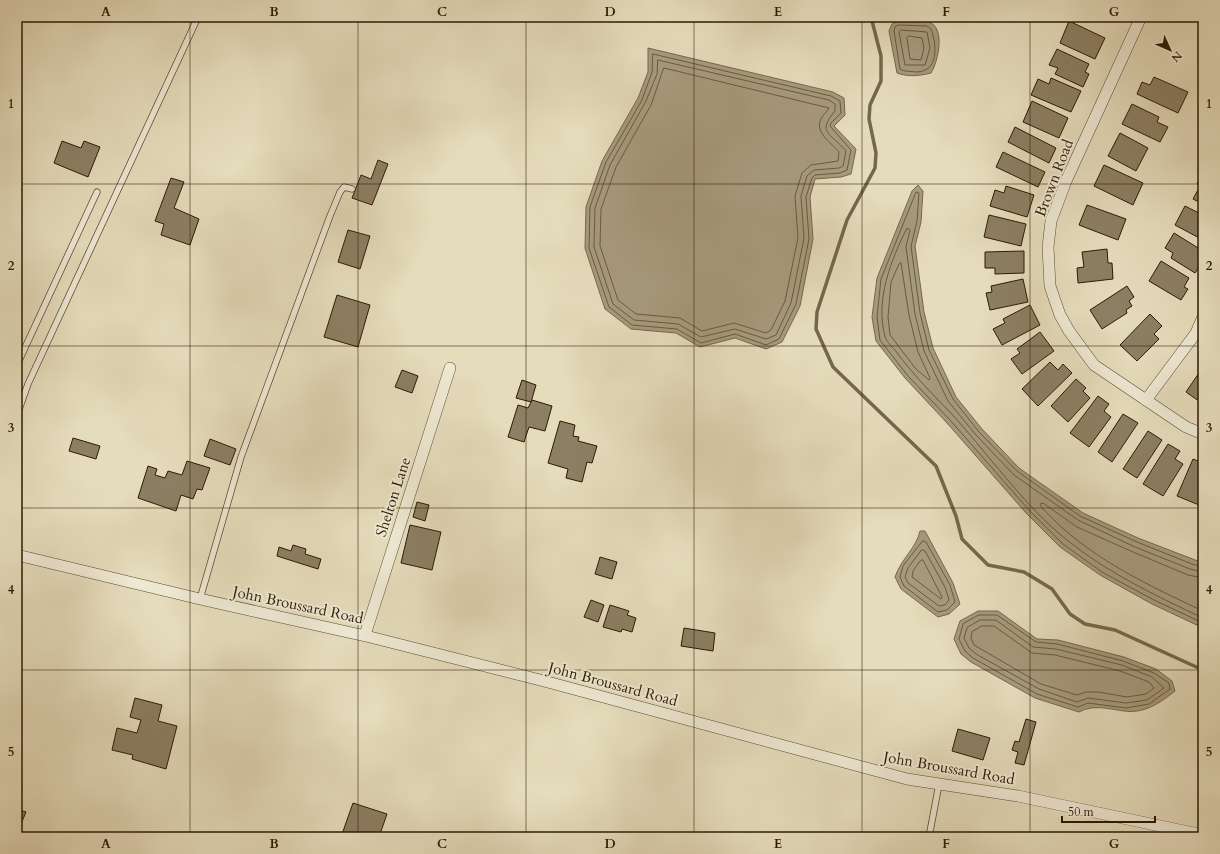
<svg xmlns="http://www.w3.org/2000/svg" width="1220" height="854" font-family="Cardo,serif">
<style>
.water{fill:#a69a7c;stroke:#75674c}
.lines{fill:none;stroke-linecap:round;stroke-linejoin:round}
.shore{stroke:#695a40;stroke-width:1}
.stream{stroke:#75674c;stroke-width:3.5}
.building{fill:#8c7f63;stroke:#2c1a03}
.service-casing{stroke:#5a4a31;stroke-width:7}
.minor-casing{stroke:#5a4a31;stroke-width:12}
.service{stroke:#eee8d3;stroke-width:5.5}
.minor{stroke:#eee8d3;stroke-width:11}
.grid{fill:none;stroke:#2c1a03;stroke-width:1;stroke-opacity:0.55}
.labels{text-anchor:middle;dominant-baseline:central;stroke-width:4;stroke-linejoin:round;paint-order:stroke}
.street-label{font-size:15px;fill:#2c1a03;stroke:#eee8d3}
.neatline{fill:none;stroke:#2c1a03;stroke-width:1.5}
.grid-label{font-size:13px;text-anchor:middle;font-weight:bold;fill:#2c1a03}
</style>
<rect width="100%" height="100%" fill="#e5dcbb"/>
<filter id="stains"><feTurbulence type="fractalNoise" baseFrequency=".005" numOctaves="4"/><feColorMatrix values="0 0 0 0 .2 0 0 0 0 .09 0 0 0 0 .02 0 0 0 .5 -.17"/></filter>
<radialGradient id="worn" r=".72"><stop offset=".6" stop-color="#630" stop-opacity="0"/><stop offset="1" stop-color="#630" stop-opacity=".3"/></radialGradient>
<!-- water -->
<g class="water">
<path d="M898,21C907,21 921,19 929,22C946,28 938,62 931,73C919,76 908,77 897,73L889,31L892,24Z"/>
<path d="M648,48L833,92L844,98L845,115L834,126L856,149L851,174L841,177L815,179L810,197L813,239L800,306L782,342L766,349L735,338L700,347L676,333L631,329L605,309L585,248L586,207L602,161L638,98L648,72Z"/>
<path d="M918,185L923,191L921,222L915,246L924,312L933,348L956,397L982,429L1019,468L1083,513L1138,538L1203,563V628L1152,604L1100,575L1060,547L1026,513L947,423L905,378L876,341L872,317L877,278L912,191Z"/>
<path d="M920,531H925L953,583L960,604L949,614L938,617L901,589L895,577C901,559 917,547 920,531Z"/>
<path d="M978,611H998L1037,639L1058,640L1124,657L1156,669L1172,681L1175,691C1160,703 1144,714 1124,711C1108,709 1094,704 1079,712L1035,698L971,662L961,654L954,639L960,621Z"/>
</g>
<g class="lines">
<!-- shore -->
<g class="shore">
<path d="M899,25L927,26L931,29C937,45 939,72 916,72C910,71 905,72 900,69L894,31L895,27Z"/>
<path d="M901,30L927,32L930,48L925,65H905L899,32Z"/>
<path d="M909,36L922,38L924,48L921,60L910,59L907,38Z"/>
<path d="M653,54L831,96L840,101L841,113L831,123L830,126L851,150L847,170L840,173L815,175L812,178L806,197L809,239L796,304L779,339L766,345L735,334L701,343L677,329L632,325L609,307L589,248L590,207L606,162L642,100L652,72Z"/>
<path d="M658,60L829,100L835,104V111C816,133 831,133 846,151L843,166L839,168L814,170L807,176L801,196L804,238L791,303L776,335L766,339L735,329L701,337L678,324L634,320L613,304L594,247L595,208L610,165L646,101L657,74Z"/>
<path d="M664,68L829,108C827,112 822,115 820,121C816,134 832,143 839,152L838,161L811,165L802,173L795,196L798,238L785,301L771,330L766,333L734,323L702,331L680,318L636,314L618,300L600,246L601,209L616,167L651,105Z"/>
<path d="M901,263L909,315L918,352L930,378L929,380L916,369L890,335L888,317L891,282L899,264Z"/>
<path d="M923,541L926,542L950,585L955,602L947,610L938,612L904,586L900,577L903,566Z"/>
<path d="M922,550L925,551L945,587L949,600L945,605L939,606L908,583L905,577L908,568Z"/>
<path d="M923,560L942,597L941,599L912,577L913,571L920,561Z"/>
<path d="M1203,567L1192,564L1137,542L1080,516L1017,471L979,432L953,399L929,350L920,313L911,246L917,221L919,193L916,192L881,279L877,317L880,340L908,376L950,420L1029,510L1063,544L1102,572L1154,600L1203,623"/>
<path d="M1203,572L1190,569L1135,547L1078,520L1014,475L976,435L948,401L924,351L915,314L906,247L910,230L907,228C891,260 875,300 885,336C886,341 891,346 895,350C911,372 930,392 949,411C987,452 1024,506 1067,540C1108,573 1156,596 1203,618"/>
<path d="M1203,578L1188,575L1133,552L1077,527L1043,503L1040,504C1042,510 1050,515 1054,520C1096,561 1150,586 1203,611"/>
<path d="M979,615H997L1036,642L1057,644L1123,661L1154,673L1169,683L1170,689L1149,704L1126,708L1088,703L1078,707L1037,694L973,658L965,651L959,639L963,624Z"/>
<path d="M980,620H996L1033,647L1056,649L1122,665L1152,677L1164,688L1147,700L1126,703L1088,698L1077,702L1039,689L976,654L969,648L964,638L967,628Z"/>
<path d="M982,626H994L1032,653L1055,655L1120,671L1149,682L1154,688L1146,694L1127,697L1098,692H1086L1077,695L1041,684L974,645L971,638L972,632Z"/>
</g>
<!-- stream -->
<path class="stream" d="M871,17L881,56V81L870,105L869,119L876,153L875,168L847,220L817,312L816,329L833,367L936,466L956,516L962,539L988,565L1024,572L1052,589L1070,614L1085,624L1115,630L1203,670"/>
</g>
<!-- building -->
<g class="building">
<path d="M1069,21L1105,38L1095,59L1060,43Z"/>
<path d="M1057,49L1089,64L1085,72L1089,74L1083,87L1055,74L1058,68L1049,65Z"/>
<path d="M1154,77L1188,92L1178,113L1137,94L1142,82L1150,85Z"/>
<path d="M1051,78L1081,91L1071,112L1031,95L1038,79L1049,84Z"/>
<path d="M1032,101L1068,118L1059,138L1023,122Z"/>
<path d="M1132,104L1159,117L1157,122L1168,127L1160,142L1122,124Z"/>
<path d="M1015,127L1056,148L1049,163L1008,142Z"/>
<path d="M1120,133L1148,148L1136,171L1108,156Z"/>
<path d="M62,141L81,148L84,141L100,147L88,177L54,163Z"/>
<path d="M1003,152L1045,172L1038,187L996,167Z"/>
<path d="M378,160L388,164L372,205L352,198L361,175L371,179Z"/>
<path d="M1104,165L1143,183L1133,205L1094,186Z"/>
<path d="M1202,175H1203V204L1193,199L1200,186L1197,184Z"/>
<path d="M171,178L184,182L174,208L199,219L190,245L161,235L164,224L155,221Z"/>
<path d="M1006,186L1034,195L1027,217L990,206L995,190L1004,193Z"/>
<path d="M1087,205L1126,219L1118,240L1079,225Z"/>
<path d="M1185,206L1203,215V240L1175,225Z"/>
<path d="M989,215L1026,224L1021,246L984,237Z"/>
<path d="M348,230L370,236L360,269L338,262Z"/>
<path d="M1174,233L1203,251V261L1195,273L1171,258L1173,253L1165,248Z"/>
<path d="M1107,249L1108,263H1112L1113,279L1078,283L1077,268L1084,267L1082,252Z"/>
<path d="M1024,251V273L995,274V268H985V252Z"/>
<path d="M1161,261L1189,278L1184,287L1188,289L1181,300L1149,281Z"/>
<path d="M1023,279L1028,302L990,310L986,293L992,292L991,286Z"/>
<path d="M1127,286L1134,297L1129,301L1132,306L1126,310L1127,313L1102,329L1090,310Z"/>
<path d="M337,295L370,305L358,347L324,337Z"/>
<path d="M1030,305L1040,325L1002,345L993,329L1005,323L1003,319Z"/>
<path d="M1150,314L1162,326L1154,334L1159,339L1137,361L1120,345Z"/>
<path d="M1040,332L1054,351L1022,374L1011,359L1020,353L1017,349Z"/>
<path d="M1050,362L1058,370L1063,364L1072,373L1038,406L1022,389Z"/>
<path d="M1203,367V404L1186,392Z"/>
<path d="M402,370L418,376L412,393L395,387Z"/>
<path d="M1076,379L1086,388L1083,391L1090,398L1068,422L1051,406Z"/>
<path d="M522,380L536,385L531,402L516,398Z"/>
<path d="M1098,396L1109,404L1104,411L1111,417L1089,447L1070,433Z"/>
<path d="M532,400L552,406L545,431L529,427L524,442L508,437L518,405L528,408Z"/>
<path d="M1123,414L1138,423L1112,462L1098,452Z"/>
<path d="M560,421L575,425L573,436L579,437L578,441L597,446L592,463L587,462L582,482L566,478L568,469L548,463Z"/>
<path d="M1148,431L1162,440L1137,478L1123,469Z"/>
<path d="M73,438L100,446L96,459L69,451Z"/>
<path d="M210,439L236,449L230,465L204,456Z"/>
<path d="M1168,444L1180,451L1175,459L1183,464L1163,496L1143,484Z"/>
<path d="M1193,459L1203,463V494L1199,505L1177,496Z"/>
<path d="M187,461L210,468L202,490L197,489L193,499L181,495L176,511L138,498L148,466L157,469L155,475L165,478L168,471L182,475Z"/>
<path d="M417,502L429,505L425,521L413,517Z"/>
<path d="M410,525L441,532L432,570L401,563Z"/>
<path d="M293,545L306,549L305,554L321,559L318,569L277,556L279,547L291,551Z"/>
<path d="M600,557L617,562L612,579L595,574Z"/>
<path d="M591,600L604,605L598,622L584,617Z"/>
<path d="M610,605L629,611L627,615L636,618L632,632L622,629L621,632L603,627Z"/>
<path d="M684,628L715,633L713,651L681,646Z"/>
<path d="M135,698L162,705L158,721L177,726L166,769L132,759L133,755L112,750L117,728L137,733L141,720L130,717Z"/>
<path d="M1026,719L1036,722L1024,765L1015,763L1018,752L1012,750L1015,741L1019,742Z"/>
<path d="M958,729L990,738L983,760L952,751Z"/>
<path d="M17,784L22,790L17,804Z"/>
<path d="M353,803L387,814L379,837H371L360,833L359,837H341Z"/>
<path d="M17,809L26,812L21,824L17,823Z"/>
</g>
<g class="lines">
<defs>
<g id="service">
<path d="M17,365L97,192"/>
<path d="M17,415L28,384L198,17"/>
<path d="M200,599L241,457L330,216L340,192L344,187L352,189"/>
<path d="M929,837L939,784"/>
</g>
<g id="minor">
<path d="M1141,17L1066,181L1051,221L1048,247L1050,286L1060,315L1069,331L1094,365L1186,427L1203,434"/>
<path d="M1146,400L1196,333L1203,317"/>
<path d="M17,555L200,599L370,637L544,681L907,779L1018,796L1203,835"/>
<path d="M365,635L450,368"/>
</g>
</defs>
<!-- service casing -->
<use href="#service" class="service-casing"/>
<!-- minor casing -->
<use href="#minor" class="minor-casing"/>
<!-- service -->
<use href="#service" class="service"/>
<!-- minor -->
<use href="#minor" class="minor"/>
</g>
<!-- grid -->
<path class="grid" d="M190,17V837M358,17V837M526,17V837M694,17V837M862,17V837M1030,17V837M17,184H1203M17,346H1203M17,508H1203M17,670H1203"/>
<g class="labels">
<!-- street labels -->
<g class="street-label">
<text transform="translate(1054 178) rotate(-69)">Brown Road</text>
<text transform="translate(393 497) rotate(-72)">Shelton Lane</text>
<text transform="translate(298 605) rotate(12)">John Broussard Road</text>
<text transform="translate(613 684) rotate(15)">John Broussard Road</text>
<text transform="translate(949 768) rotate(10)">John Broussard Road</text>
</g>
</g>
<!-- margin -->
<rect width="1220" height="854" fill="none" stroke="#e5dcbb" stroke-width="44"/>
<!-- north arrow -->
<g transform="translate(1170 50) rotate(135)" stroke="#eee8d3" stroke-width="3" paint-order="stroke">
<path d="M0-3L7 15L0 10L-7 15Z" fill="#2c1a03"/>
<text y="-6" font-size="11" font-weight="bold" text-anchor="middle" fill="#2c1a03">N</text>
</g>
<!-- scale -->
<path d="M1062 816v6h93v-6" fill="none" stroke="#2c1a03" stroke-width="2"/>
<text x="1068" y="816" font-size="12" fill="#2c1a03" stroke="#eee8d3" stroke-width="3" paint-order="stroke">50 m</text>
<rect x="22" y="22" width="1176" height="810" class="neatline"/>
<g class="grid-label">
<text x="106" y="16">A</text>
<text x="274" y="16">B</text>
<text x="442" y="16">C</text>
<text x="610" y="16">D</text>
<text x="778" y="16">E</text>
<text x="946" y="16">F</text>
<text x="1114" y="16">G</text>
<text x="11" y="108">1</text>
<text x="1209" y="108">1</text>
<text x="11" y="270">2</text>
<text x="1209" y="270">2</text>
<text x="11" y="432">3</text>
<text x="1209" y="432">3</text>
<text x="11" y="594">4</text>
<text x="1209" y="594">4</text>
<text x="11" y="756">5</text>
<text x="1209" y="756">5</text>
<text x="106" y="848">A</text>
<text x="274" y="848">B</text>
<text x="442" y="848">C</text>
<text x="610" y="848">D</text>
<text x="778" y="848">E</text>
<text x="946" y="848">F</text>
<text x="1114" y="848">G</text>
</g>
<rect width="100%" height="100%" filter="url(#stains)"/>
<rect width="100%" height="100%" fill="url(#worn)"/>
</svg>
